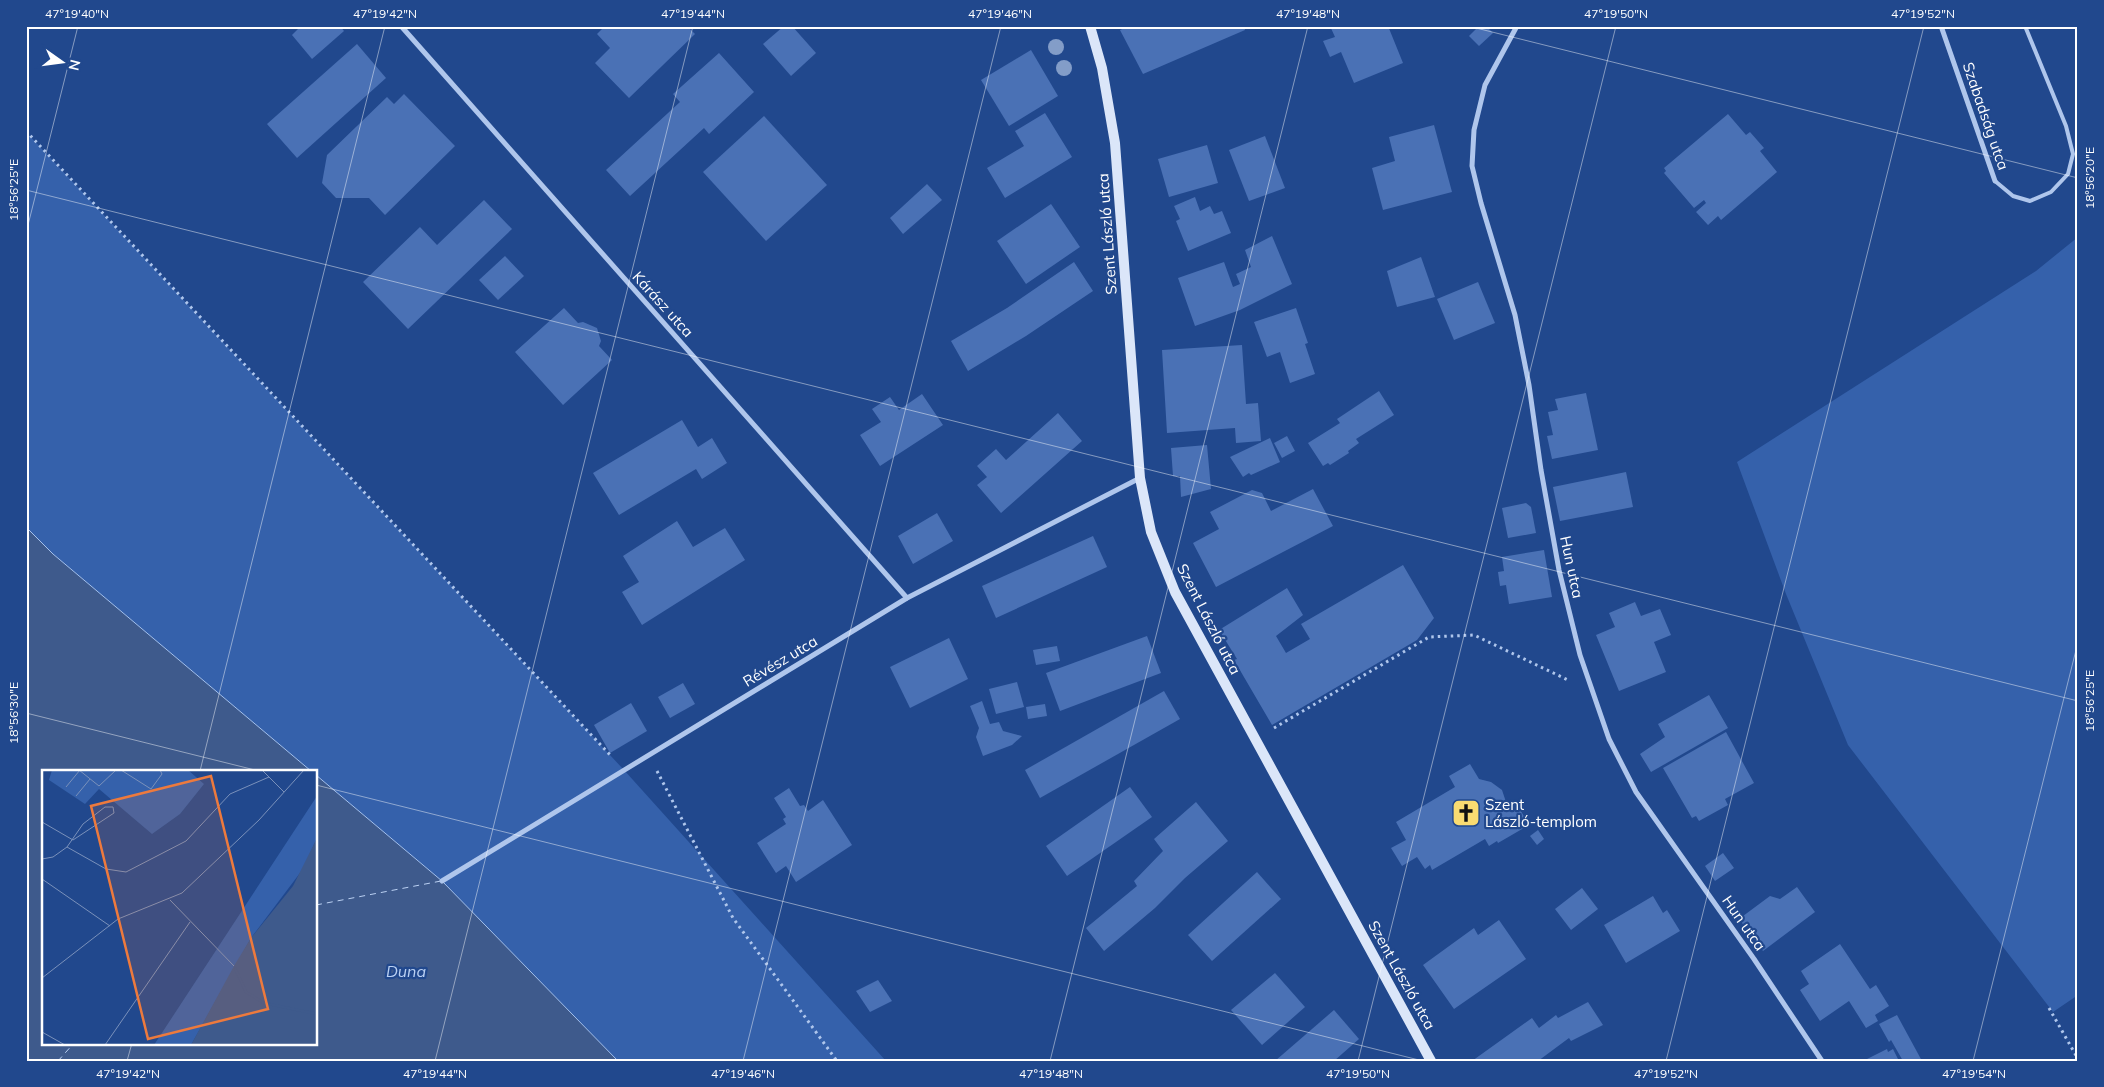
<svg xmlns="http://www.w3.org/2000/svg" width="2104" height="1087" font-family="Mulish,sans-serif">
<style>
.green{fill:#3561ab}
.water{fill:#3e5a8c;stroke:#a3c0ed}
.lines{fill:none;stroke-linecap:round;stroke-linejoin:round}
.ferry{stroke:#bbd1f3;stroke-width:1;stroke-dasharray:6 5;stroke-linecap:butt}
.building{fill:#4a71b5}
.path{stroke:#afc6ec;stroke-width:3;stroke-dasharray:2.5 4;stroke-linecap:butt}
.lane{stroke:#afc6ec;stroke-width:4}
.street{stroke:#afc6ec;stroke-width:5}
.secondary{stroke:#dbe6f9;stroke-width:10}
.tree{fill:#839dc8}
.ticks{fill:none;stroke:#fff;stroke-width:1;stroke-opacity:0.45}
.labels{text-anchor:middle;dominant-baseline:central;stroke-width:4.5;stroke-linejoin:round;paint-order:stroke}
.street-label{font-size:15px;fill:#fff;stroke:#21488d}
.poi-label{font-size:15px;fill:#fff;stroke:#21488d;text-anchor:start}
.water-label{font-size:16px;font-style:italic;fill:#bbd1f3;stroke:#21488d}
.inset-river{fill:none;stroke:#3e5a8c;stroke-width:2.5}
.inset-road{fill:none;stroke:#7a91bb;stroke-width:1}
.view{fill:#ed7a3d;fill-opacity:0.15;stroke:#ed7a3d;stroke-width:2.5}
.inset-edge{fill:none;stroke:#fff;stroke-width:2.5}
.neatline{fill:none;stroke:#fff;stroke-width:2}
.ticks-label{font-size:12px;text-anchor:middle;fill:#fff}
</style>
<rect width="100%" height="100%" fill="#21488d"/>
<!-- green -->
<g class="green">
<path d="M26,132L624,770L886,1061H618L442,881L316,775V771H311L53,554L26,527Z"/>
<path d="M2078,237V995L2053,1012L1848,745L1786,594L1737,462L2036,271Z"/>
</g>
<!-- water -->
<path class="water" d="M26,527L53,554L311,771H44V1043H316V775L442,881L618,1061H26Z"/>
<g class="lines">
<!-- ferry -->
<g class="ferry">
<path d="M316,905L441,881"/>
<path d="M58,1061L74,1043"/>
</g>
</g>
<!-- building -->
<g class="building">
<path d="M301,26H340L344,31L312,59L292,35Z"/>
<path d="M605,26H687L695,34L629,98L595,63L610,48L597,34Z"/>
<path d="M784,26H792L816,53L791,76L763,44Z"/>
<path d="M1129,26H1244L1245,30L1143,74L1120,30Z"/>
<path d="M1330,26H1388L1403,63L1354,83L1341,52L1330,57L1323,41L1335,37Z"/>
<path d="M1479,26H1486L1493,33L1479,46L1469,36Z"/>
<path d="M357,44L386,78L297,158L267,124Z"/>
<path d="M1031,50L1058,96L1009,126L981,80Z"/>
<path d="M719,53L754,92L709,134L704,128L630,196L606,170L680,102L673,94Z"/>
<path d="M404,94L455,146L385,215L369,198H336L322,183L327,155L387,97L394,104Z"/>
<path d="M1045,113L1072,157L1005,198L987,168L1024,146L1015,131Z"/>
<path d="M1728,114L1746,135L1750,132L1764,148L1760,151L1777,172L1721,220L1718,216L1708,225L1696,212L1706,203L1704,200L1694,208L1664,173L1666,171L1664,168Z"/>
<path d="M764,116L827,185L766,241L703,172Z"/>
<path d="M1434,125L1452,192L1383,210L1372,168L1395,161L1389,137Z"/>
<path d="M1265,136L1285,188L1249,201L1229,150Z"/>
<path d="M1207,145L1218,183L1169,197L1158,159Z"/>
<path d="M927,184L942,200L903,234L890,218Z"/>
<path d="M1195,197L1200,211L1210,206L1214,214L1222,211L1231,233L1188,251L1176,221L1180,219L1174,206Z"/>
<path d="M484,200L512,229L408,329L363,282L420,227L437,245Z"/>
<path d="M1051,204L1080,247L1026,284L997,241Z"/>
<path d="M1272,236L1292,284L1240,310L1195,326L1178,278L1224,262L1233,287L1240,284L1236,274L1251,267L1245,250Z"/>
<path d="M505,256L524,276L498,300L479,280Z"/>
<path d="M1421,257L1435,297L1397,307L1387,271Z"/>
<path d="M1074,262L1093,291L1026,336L968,371L951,341L1007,308Z"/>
<path d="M1478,282L1495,323L1454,340L1437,299Z"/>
<path d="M564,308L578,323L583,322L597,328L601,341L599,346L612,360L563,405L515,352Z"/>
<path d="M1296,308L1308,343L1305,344L1315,374L1290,383L1280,352L1267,357L1254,322Z"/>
<path d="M1242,345L1246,404L1258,403L1261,441L1236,443L1235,428L1167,433L1162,350Z"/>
<path d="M1379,391L1394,415L1356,439L1359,443L1348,451L1349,453L1330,465L1328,463L1323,466L1308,443L1340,423L1337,419Z"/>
<path d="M1586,393L1598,450L1552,459L1547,436L1553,435L1548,412L1558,410L1555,399Z"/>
<path d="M922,394L943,425L880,466L860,435L881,422L872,409L890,397L899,410Z"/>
<path d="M1058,413L1082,441L1001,513L977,485L987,477L977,466L996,449L1006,460Z"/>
<path d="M682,420L698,447L712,438L727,463L702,479L696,469L619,515L593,473Z"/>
<path d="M1287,436L1295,451L1282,458L1274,443Z"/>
<path d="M1270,438L1280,462L1251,475L1249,473L1243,477L1230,457Z"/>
<path d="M1207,445L1211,489L1181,497L1180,476H1173L1171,448Z"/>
<path d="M1626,472L1633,507L1560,521L1553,487Z"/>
<path d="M1313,489L1333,526L1216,587L1193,543L1219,529L1210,512L1252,490L1262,493L1271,511Z"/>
<path d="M1526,503L1531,507L1536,533L1508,538L1502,508Z"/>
<path d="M937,513L953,541L913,564L898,536Z"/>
<path d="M677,521L693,547L725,528L745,560L642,625L622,592L639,582L623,556Z"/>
<path d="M1093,536L1107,567L996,618L982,586Z"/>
<path d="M1544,550L1552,597L1509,604L1506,585L1500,586L1498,572L1504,571L1502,557Z"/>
<path d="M1403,565L1434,618L1417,640L1272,725L1234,660L1237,659L1219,630L1287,588L1303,615L1276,636L1286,653L1310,639L1301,624Z"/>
<path d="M1635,602L1641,616L1660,609L1671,635L1654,642L1666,672L1619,691L1596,635L1615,627L1609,613Z"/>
<path d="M1147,636L1161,673L1060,711L1046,673Z"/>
<path d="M949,638L968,679L910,708L890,667Z"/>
<path d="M1057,646L1060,661L1036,665L1033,650Z"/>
<path d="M1017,682L1024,707L996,714L989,689Z"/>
<path d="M683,683L695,704L670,718L658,697Z"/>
<path d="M1164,691L1180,719L1040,798L1025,770Z"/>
<path d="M1709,695L1728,728L1651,772L1640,754L1665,737L1658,724Z"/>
<path d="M982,701L990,724L999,722L1003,731L1022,736L1012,745L983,756L976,737L979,728L970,706Z"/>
<path d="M631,703L647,731L610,753L594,725Z"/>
<path d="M1045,704L1047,716L1028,719L1026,707Z"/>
<path d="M1726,732L1754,783L1725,799L1728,805L1699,821L1696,816L1692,818L1663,768Z"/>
<path d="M1470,764L1479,779L1491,782L1502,790L1507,805L1515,801L1529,825L1498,843L1497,841L1489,846L1485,839L1432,870L1430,865L1425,869L1417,857L1402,866L1391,848L1406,840L1396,822L1455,787L1449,776Z"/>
<path d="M1130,787L1152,817L1067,876L1046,846Z"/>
<path d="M789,788L800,806L804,805L808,811L823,800L852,845L796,882L786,866L776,873L757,843L786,824L783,819L786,817L774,798Z"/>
<path d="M1196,802L1228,841L1185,878L1155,908L1104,951L1086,928L1137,886L1134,881L1163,851L1154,839Z"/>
<path d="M1538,830L1544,839L1537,845L1530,836Z"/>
<path d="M1723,853L1734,868L1715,881L1705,866Z"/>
<path d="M1257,872L1281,899L1212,961L1188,935Z"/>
<path d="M1797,887L1815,912L1763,951L1739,919L1770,896L1780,899Z"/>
<path d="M1582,888L1598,909L1571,930L1555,909Z"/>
<path d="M1653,896L1663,913L1667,910L1680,931L1626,963L1604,925Z"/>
<path d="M1499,920L1526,959L1454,1009L1423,965L1474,928L1478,935Z"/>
<path d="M1840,944L1870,989L1876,985L1889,1006L1875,1015L1878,1021L1866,1028L1849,1001L1820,1021L1800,990L1809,984L1801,971Z"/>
<path d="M1275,973L1305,1007L1262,1045L1231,1010Z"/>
<path d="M878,980L892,1001L870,1012L856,991Z"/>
<path d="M1588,1002L1603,1025L1571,1041L1569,1038L1538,1061H1472L1532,1018L1539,1028L1556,1015L1558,1018Z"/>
<path d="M1334,1010L1359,1039L1334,1061H1275Z"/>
<path d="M1897,1015L1922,1061H1903L1891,1040L1889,1042L1879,1024Z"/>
<path d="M1887,1049L1888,1052L1893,1049L1899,1061H1863Z"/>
</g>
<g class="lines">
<!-- path -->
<g class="path">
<path d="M26,131L612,757"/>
<path d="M1274,728L1429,637L1474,635L1568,680"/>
<path d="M657,771L733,918L837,1061"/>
<path d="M2049,1008L2078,1059"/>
</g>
<!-- lane -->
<path class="lane" d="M1995,181L2013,196L2030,201L2051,192L2068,174L2073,154L2066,126L2025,26"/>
<!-- street -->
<g class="street">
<path d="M401,26L907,598"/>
<path d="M1517,26L1485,85L1474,130L1472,166L1481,203L1515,315L1529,385L1541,470L1559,570L1580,655L1609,739L1636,792L1754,959L1822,1061"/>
<path d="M1941,26L1995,181"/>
<path d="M442,881L907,598L1140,478"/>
</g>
<!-- secondary -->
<path class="secondary" d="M1090,26L1102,68L1115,143L1140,478L1151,532L1175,592L1431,1061"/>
</g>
<!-- trees -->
<g class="tree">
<circle cx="1056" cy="47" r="8"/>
<circle cx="1064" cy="68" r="8"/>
</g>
<!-- ticks -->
<path class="ticks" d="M1468,26L2078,178M26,190L2078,701M26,233L78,26M26,713L259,771M200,771L385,26M316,785L1423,1061M127,1061L132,1043M435,1061L693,26M743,1061L1001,26M1050,1061L1308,26M1358,1061L1616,26M1666,1061L1924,26M1973,1061L2078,642"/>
<!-- icons -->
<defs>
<symbol id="church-square" viewBox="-11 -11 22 22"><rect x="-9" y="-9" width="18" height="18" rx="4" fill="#f9db71" stroke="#21488d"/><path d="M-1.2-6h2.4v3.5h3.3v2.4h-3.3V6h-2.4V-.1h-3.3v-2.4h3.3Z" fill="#111"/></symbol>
</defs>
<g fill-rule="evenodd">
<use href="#church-square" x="1450" y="797" width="32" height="32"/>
</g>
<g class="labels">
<!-- street labels -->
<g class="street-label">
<text transform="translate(1986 116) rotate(71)">Szabadság utca</text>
<text transform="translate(1107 234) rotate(-94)">Szent László utca</text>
<text transform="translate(663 304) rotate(48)">Kárász utca</text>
<text transform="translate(1572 567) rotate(78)">Hun utca</text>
<text transform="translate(1209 619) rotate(63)">Szent László utca</text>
<text transform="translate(780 661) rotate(-31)">Révész utca</text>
<text transform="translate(1744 923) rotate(55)">Hun utca</text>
<text transform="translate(1402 975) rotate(61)">Szent László utca</text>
</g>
<!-- poi labels -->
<g class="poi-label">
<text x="1485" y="804">Szent<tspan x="1485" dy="17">László-templom</tspan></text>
</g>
<!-- water labels -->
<g class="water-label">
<text x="406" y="971">Duna</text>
</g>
</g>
<!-- overview -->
<g transform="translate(42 770)">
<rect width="275" height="275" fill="#21488d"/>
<path d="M10,0H146L162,14L138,44L110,64L57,19L43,34L7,10ZM275,26V68L261,99L209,168L149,275H112Z" fill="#3561ab"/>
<path d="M275,68V275H149L192,196L209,168L251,116Z" fill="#3e5a8c"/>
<path class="inset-river" d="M193,198L204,222L222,233L275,244"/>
<path class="inset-road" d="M37,0L57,16L74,0M79,0L109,19L120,4L118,0M220,0L242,22M24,17L38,0M34,26L48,9M0,52L31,70M25,77L64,99L84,102L144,71L188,24L227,7M0,89L11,87L25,77L41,54L63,37H71L72,43L31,70M0,109L68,156M128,130L192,196M0,208L76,149L140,123L217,50L262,0M0,262L23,275M63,275L148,152"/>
<path class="view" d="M169,6L226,239L106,269L49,36Z"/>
<rect width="275" height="275" class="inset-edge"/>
</g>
<!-- border -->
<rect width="2104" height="1087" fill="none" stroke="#21488d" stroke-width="55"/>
<!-- north arrow -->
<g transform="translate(62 62) rotate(104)" stroke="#21488d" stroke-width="4" paint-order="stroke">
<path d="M0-4L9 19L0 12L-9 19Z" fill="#ffffff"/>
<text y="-8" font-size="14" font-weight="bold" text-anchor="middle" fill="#ffffff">N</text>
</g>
<rect x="28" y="28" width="2048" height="1032" class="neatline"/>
<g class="ticks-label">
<text x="77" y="18">47°19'40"N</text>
<text x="385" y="18">47°19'42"N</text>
<text x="693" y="18">47°19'44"N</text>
<text x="1000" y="18">47°19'46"N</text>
<text x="1308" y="18">47°19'48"N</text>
<text x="1616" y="18">47°19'50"N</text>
<text x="1923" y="18">47°19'52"N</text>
<text transform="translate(2090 178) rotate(-90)" y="4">18°56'20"E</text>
<text transform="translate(14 190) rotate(-90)" y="4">18°56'25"E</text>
<text transform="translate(2090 701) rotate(-90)" y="4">18°56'25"E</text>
<text transform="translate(14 713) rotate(-90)" y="4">18°56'30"E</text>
<text x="128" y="1078">47°19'42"N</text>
<text x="435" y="1078">47°19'44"N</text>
<text x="743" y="1078">47°19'46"N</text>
<text x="1051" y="1078">47°19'48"N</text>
<text x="1358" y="1078">47°19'50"N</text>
<text x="1666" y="1078">47°19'52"N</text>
<text x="1974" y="1078">47°19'54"N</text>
</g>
</svg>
